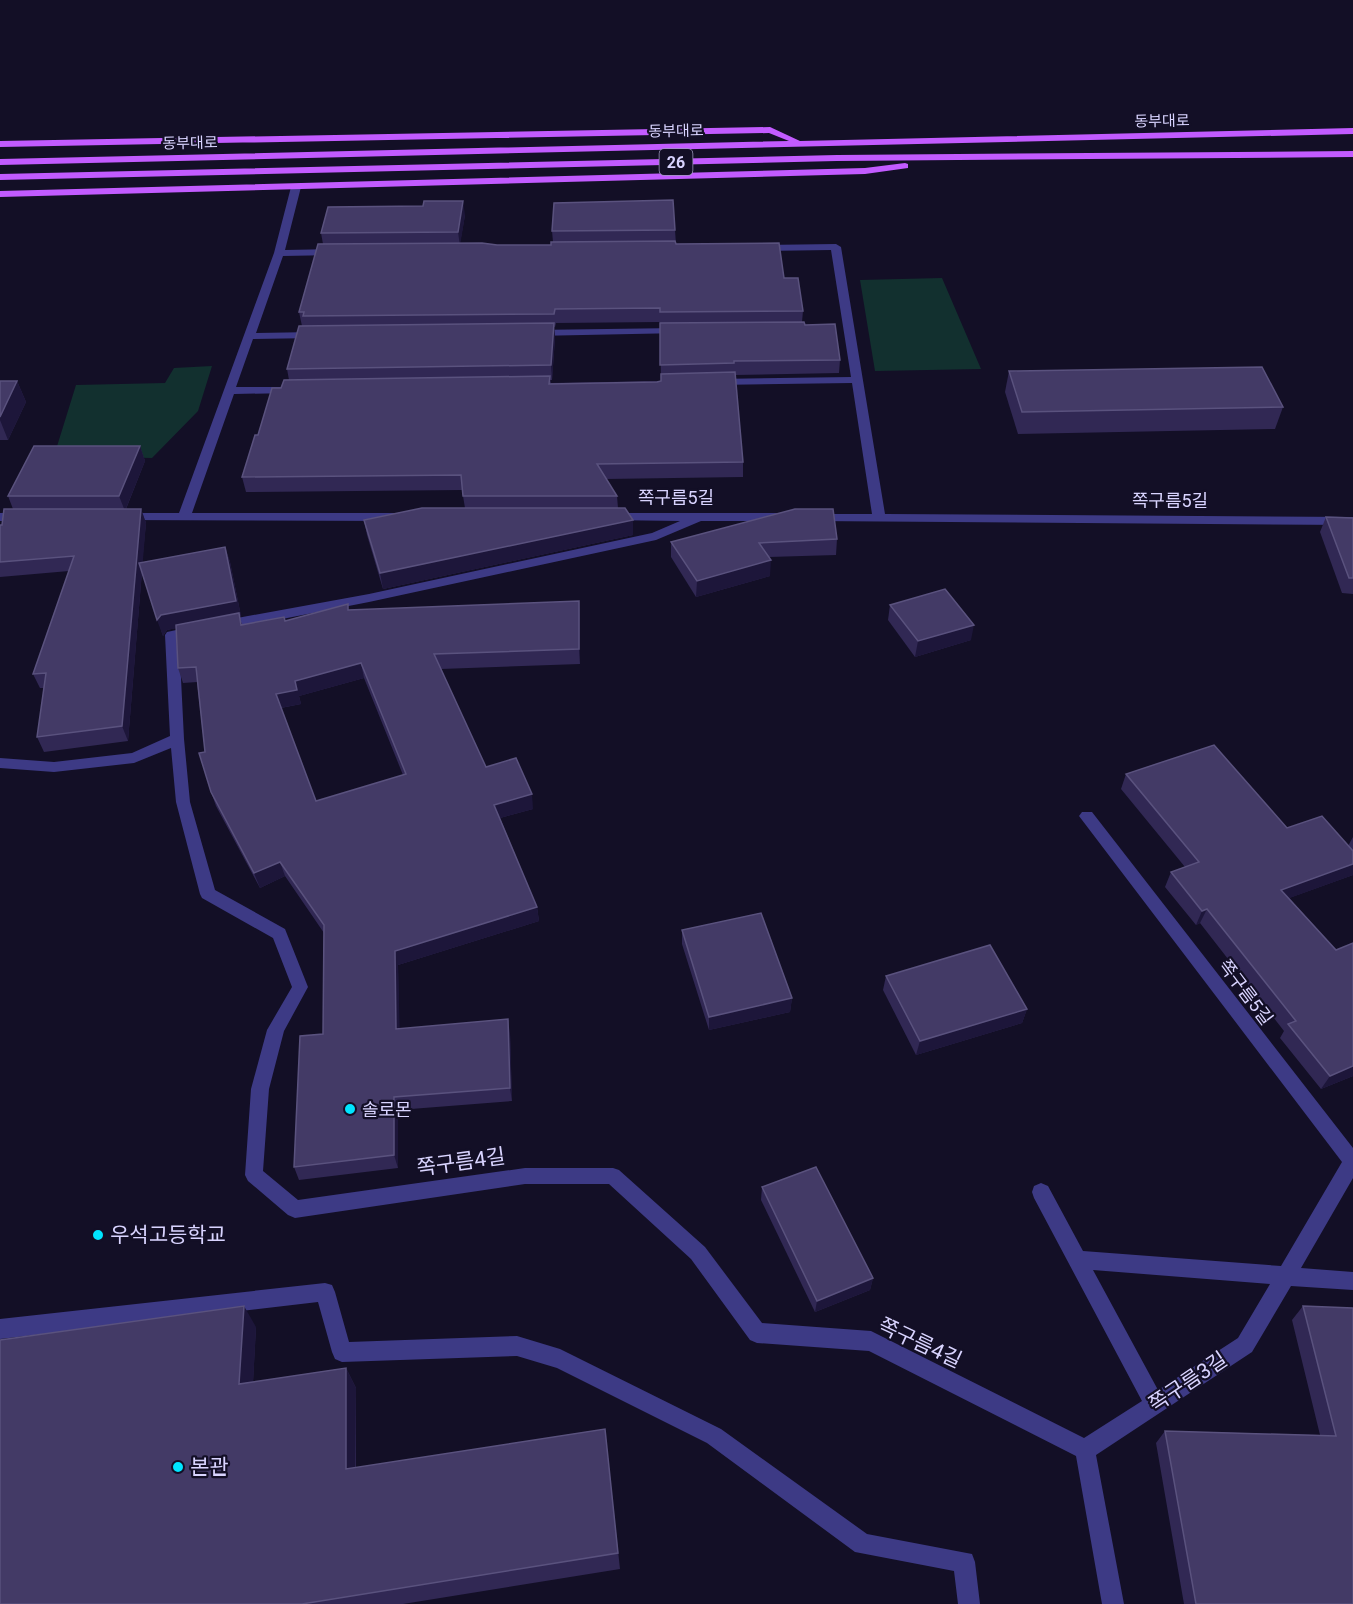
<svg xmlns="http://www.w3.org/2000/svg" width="1353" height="1604" font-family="Roboto,'Noto Sans KR',sans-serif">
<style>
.green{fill:#12302f}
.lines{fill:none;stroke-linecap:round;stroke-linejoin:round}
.service{fill:#3d3a85;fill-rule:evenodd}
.minor{fill:#3d3a85;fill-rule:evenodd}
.primary{fill:#c25bff;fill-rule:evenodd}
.wall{fill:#312854;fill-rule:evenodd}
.shaded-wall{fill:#1d163a}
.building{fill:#433a66;stroke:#5a527e;stroke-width:1.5;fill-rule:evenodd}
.poi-dot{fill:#00e5ff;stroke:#130f26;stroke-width:2}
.labels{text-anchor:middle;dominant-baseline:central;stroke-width:4.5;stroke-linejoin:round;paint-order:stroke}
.far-street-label{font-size:15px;fill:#d9d4ff;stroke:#130f26}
.shield{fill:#130f26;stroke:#9e99be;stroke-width:1.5}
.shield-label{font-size:16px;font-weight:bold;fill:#d9d4ff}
.street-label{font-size:18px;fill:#d9d4ff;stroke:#130f26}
.poi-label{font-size:18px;fill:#d9d4ff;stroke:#130f26;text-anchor:start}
.near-street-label{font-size:21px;fill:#d9d4ff;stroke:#130f26}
.near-poi-label{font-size:21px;fill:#d9d4ff;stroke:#130f26;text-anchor:start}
</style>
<rect width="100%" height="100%" fill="#130f26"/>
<!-- green -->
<g class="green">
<path d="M942,278L981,369L875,371L860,280Z"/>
<path d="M212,366L198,411L152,458L54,456L76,385L165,383L174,368Z"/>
</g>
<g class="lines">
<!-- service -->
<path class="service" d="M325,1283L332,1285L335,1292L349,1342L517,1336L560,1349L721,1429L867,1534L972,1554L975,1562L980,1604H958L954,1571L855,1552L707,1443L557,1368L517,1356L342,1362L335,1359L332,1352L318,1302L0,1339V1319Z"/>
<!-- minor -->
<g class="minor">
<path d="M296,184L301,187L285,250L336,249L341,252L336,255L283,256L256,333L315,332L320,335L315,338L253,339L236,387H292L298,390L292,393L234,394L192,513H396L402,517L396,521L119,520L117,517L119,514L123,513H179L274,253L291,187Z"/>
<path d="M836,244L841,247L885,514L1353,517V525L812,521L810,518L812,515L816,514H872L852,383L715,385L709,382L715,379L851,377L831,250L759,251L754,248L759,245Z"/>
<path d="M678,328L682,329V333L534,336L529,333L534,330Z"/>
<path d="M0,513H24L30,517L24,521H0Z"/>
<path d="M612,513H783L789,517L783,521H701L656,540L369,602L221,631L214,626L221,621L369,594L652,533L680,521L608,520L606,517Z"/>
<path d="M195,626L200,628L202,631L200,634L179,638L184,739L190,802L215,890L285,929L308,987L284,1031L269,1089L263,1171L298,1200L525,1168H613L619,1170L705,1247L762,1323L871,1331L1084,1438L1142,1401L1034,1198L1032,1192L1034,1186L1041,1183L1048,1186L1083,1251L1281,1266L1342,1162L1079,816L1082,812H1092L1353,1148V1178L1301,1268L1353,1272V1290L1291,1286L1252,1352L1096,1455L1124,1604H1102L1076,1456L869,1351L757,1343L750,1340L691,1259L609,1184H525L295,1218L288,1215L248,1181L245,1175L251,1089L267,1030L292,987L273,938L202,898L200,894L176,802L171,748L134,763L54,772L0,768V758L54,762L132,753L170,736L165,635L167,632ZM1093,1270L1270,1284L1238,1338L1158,1390Z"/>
</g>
<!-- primary -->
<g class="primary">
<path d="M770,127L800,141L1353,128V134L0,165V159L789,141L769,133L0,147V141Z"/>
<path d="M1353,151V157L837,161L0,180V174L837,155Z"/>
<path d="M905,163L908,164V168L865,174L0,197V191L865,168Z"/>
</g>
</g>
<!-- wall -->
<g class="wall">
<path d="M423,206L465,215L460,243L497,245H551L553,242L552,231L675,230L676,244L784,278L803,311L802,322L840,360L839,373L735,375L743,462V477L606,479L617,496L618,508L633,535L383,589L367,535L364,520L465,508L462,490L246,492L242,477L258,435L281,388L289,380L287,369L302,326L299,312L323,244L321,233ZM660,322L661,381L551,383L550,380H552L555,338L554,327H555L556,323Z"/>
<path d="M1009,371L1283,407L1275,429L1018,434L1005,392Z"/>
<path d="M0,381H17L26,402L8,440H0Z"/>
<path d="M140,446L145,461L126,509H141L146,523L142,563L225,547L230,562L241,616H239L242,625L285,621L349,610L579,601L580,664L441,669L486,767L533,809L500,818L537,907L539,921L398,965L399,1028L510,1033L512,1101L398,1110V1168L299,1180L294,1167L323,1034L324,933L285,876L260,888L216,806L211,792L205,752L197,682L183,683L178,668L176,628L167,630L163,636L142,571L128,741L44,752L37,737L44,688H40L33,674L69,571L0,577V525H2L13,509L8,496ZM364,678L403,775L316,801L281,708L301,704L299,696Z"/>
<path d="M1326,517L1353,518V594L1342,593L1320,532Z"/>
<path d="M837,539L836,555L769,557L770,576L696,597L671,557V542Z"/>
<path d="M890,605L971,640L915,657L888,620Z"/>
<path d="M1126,774L1287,828L1348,846L1353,837V875L1289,898L1336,950L1353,943V1076L1321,1089L1280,1038L1284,1031L1200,923L1196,925L1165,887L1171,872L1185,867L1121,789Z"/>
<path d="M682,930L792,998L790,1012L709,1030L682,944Z"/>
<path d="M886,976L1027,1009L1022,1023L916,1055L883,990Z"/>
<path d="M762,1187L873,1278L870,1290L815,1312L761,1200Z"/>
<path d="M1303,1306L1353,1308V1604H1184L1156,1443L1165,1431L1320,1435L1292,1320Z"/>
<path d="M256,1327L253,1382L346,1368L356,1388V1468L605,1429L620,1569L403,1604H0Z"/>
</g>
<!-- shaded-wall -->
<g class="shaded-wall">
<path d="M463,201L465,215L460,246L458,232Z"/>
<path d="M554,323L555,338L552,380L551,365Z"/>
<path d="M17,381L26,402L8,440L0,420V417Z"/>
<path d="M140,446L145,461L125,511L119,496Z"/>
<path d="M141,509L146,523L128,741L122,726Z"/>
<path d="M633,520V535L383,589L380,573Z"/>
<path d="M225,547L230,562L241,616H239L243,628L241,625L239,616L167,630L163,636L157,620L161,615Z"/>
<path d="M771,560L770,576L696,597L697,581Z"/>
<path d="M579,601L580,616V664L579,649Z"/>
<path d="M974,625L971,640L915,657L918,641Z"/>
<path d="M361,663L364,678L299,696L301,704L280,708L276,694L295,681Z"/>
<path d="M532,794L533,809L496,819L494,805Z"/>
<path d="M280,862L285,876L260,888L254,873Z"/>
<path d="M1353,864V875L1273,904L1281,890Z"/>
<path d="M537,907L539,921L398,965L400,1042L396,1029L395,951Z"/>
<path d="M1207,909L1200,923L1196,925L1202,911Z"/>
<path d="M792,998L790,1012L709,1030V1017Z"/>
<path d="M1027,1009L1022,1023L916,1055L920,1041Z"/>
<path d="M508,1019L510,1033L512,1101L510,1088Z"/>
<path d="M1353,1066V1076L1321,1089L1330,1076Z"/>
<path d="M394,1097L398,1110V1168L394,1155Z"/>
<path d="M873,1278L870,1290L815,1312L817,1301Z"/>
<path d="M244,1306L256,1327L252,1403L239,1384Z"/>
<path d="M346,1368L356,1388L355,1487L346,1469Z"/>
</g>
<!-- building -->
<g class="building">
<path d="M673,200L675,230L552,231L554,203Z"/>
<path d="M424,201H463L458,232L321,233L328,207L423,206Z"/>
<path d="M675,241L676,244L779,243L784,278H798L803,311L660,312V308L555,309L554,314L303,316L304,312H299L318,244L482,243L497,245H551V242Z"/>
<path d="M804,322L805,325L835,324L840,360L734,361V363L660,365V323Z"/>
<path d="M554,323L551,365L287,369L299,326Z"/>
<path d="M1262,367L1283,407L1022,412L1009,371Z"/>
<path d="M735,372L743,462L597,464L617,496H463L461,475L242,477L255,435H258L272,388H281L284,380L550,376L549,384L657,382L661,381V374Z"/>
<path d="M0,381H17L0,417Z"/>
<path d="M34,446H140L119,496H8Z"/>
<path d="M422,508H625L633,520L380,573L364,520Z"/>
<path d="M4,509H141L122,726L37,737L46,673L33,674L74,556L0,562V525H2Z"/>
<path d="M795,509H833L837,539L759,543L771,560L697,581L671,542Z"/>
<path d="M1326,517L1353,518V578H1349Z"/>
<path d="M225,547L236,601L161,615L157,620L139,563Z"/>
<path d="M945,589L974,625L918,641L890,605Z"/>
<path d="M579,601V649L434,654L486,767L516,758L532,794L494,805L537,907L395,951L396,1029L508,1019L510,1088L394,1097V1155L294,1167L300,1036L323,1034L324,925L280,862L254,873L211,792L199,753L205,752L196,667L178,668L176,625L239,613L241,625L284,617L285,621L348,604V610ZM361,663L406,774L316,801L276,694L297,690L295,681Z"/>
<path d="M1214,745L1287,828L1322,816L1353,851V864L1281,890L1336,950L1353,943V1066L1330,1076L1288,1024L1296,1021L1207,909L1202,911L1171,872L1199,862L1126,774Z"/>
<path d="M761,913L792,998L709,1017L682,930Z"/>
<path d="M990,945L1027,1009L920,1041L886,976Z"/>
<path d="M816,1167L873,1278L817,1301L762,1187Z"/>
<path d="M244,1306L239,1384L346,1368V1469L605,1429L618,1553L302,1604H0V1340Z"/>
<path d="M1303,1306L1353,1308V1604H1196L1165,1431L1336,1436Z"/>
</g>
<!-- markers -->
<g class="poi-dot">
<circle cx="350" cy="1109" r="6"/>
<circle cx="98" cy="1235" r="6"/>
<circle cx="178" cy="1467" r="6"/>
</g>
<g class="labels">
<!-- far-street labels -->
<g class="far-street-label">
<text transform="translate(1162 121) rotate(-1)">동부대로</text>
<text transform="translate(676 131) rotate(-1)">동부대로</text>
<text transform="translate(190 143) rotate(-1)">동부대로</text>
</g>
<!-- shield labels -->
<rect class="shield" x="659.5" y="149" width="33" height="26" rx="4.5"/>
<g class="shield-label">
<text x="676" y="162">26</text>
</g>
<!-- street labels -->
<g class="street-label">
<text x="676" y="497">쪽구름5길</text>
<text x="1170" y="500">쪽구름5길</text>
<text transform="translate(1246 992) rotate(53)">쪽구름5길</text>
</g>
<!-- poi labels -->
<g class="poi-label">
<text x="362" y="1109">솔로몬</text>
</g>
<!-- near-street labels -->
<g class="near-street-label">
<text transform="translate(461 1162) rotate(-8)">쪽구름4길</text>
<text transform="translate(920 1343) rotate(25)">쪽구름4길</text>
<text transform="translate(1188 1382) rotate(-34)">쪽구름3길</text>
</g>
<!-- near-poi labels -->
<g class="near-poi-label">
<text x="110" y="1235">우석고등학교</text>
<text x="190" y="1467">본관</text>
</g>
</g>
</svg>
